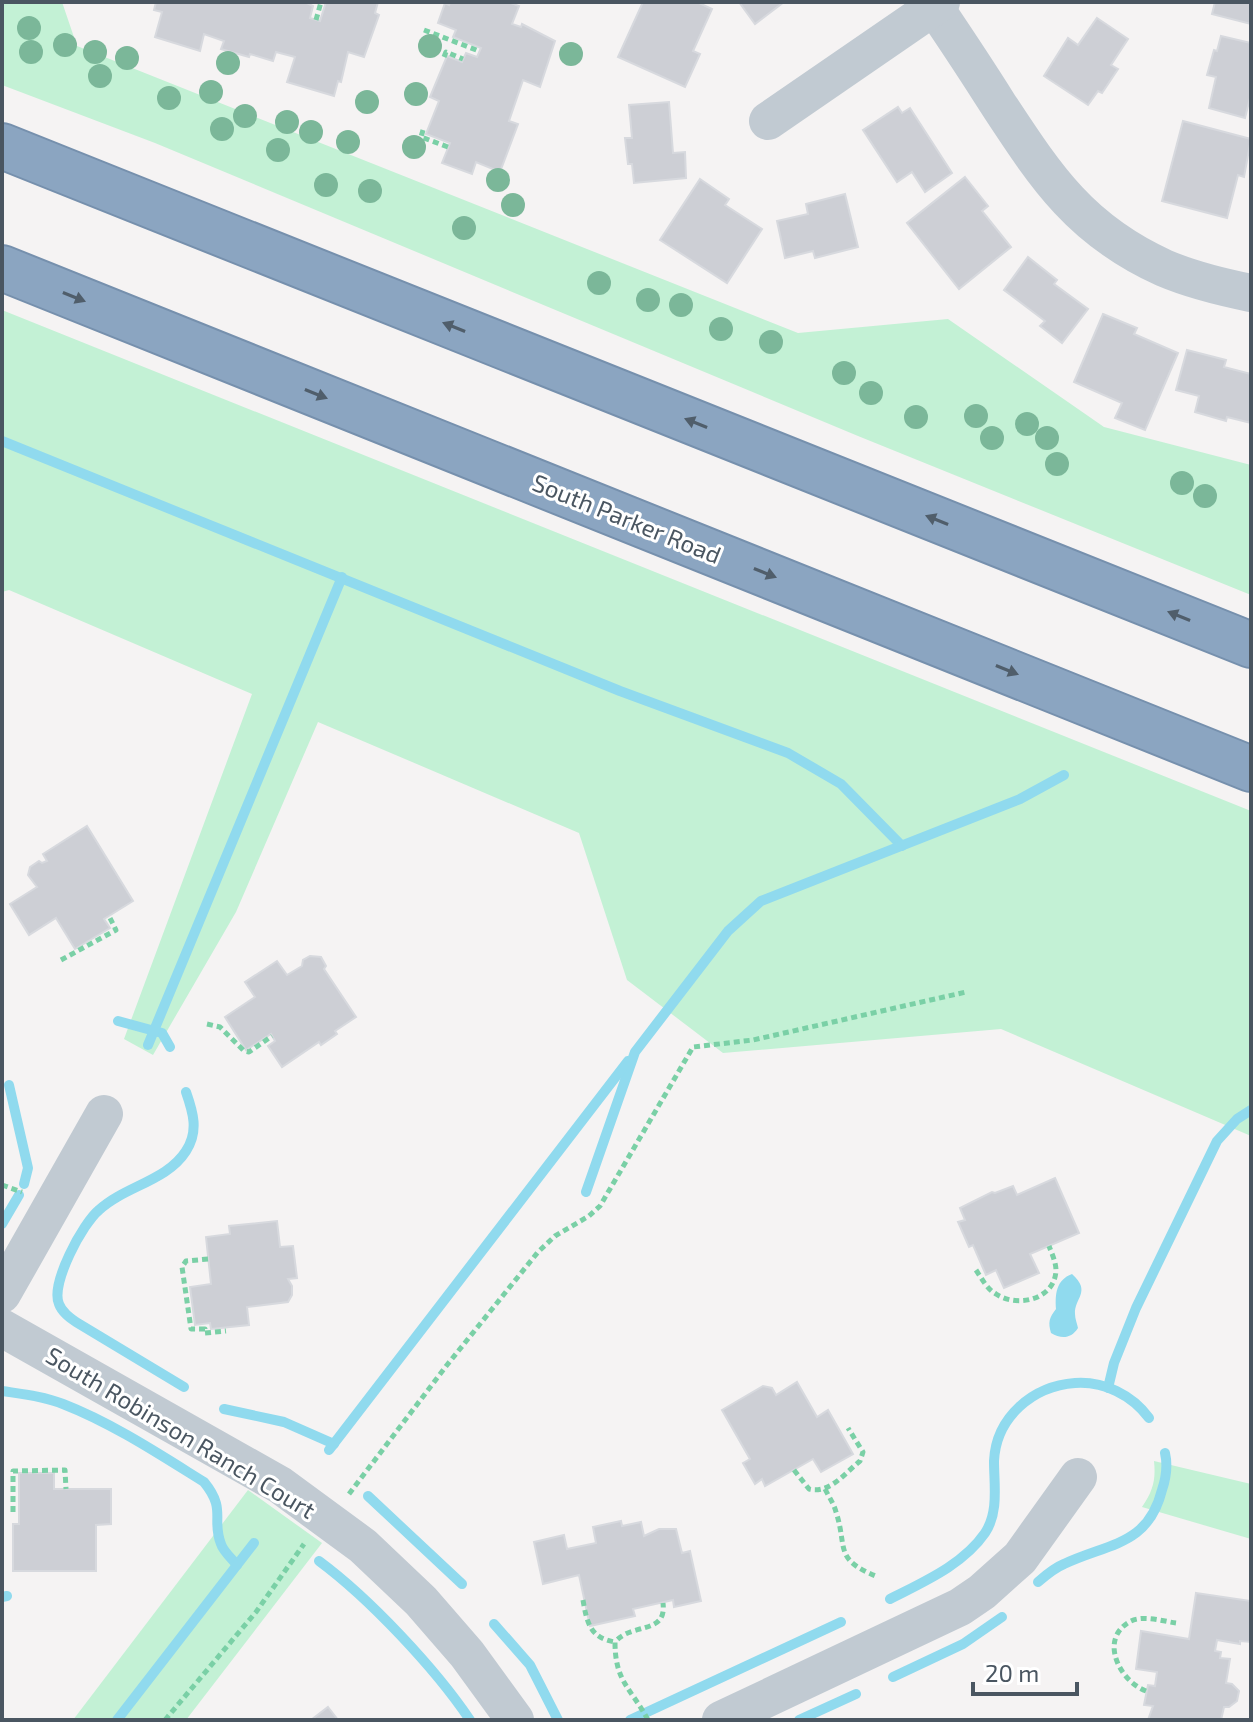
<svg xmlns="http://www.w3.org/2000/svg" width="1253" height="1722" font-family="'Exo 2',sans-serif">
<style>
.green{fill:#c3f1d5}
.water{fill:#90daee}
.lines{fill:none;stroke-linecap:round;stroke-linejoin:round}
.stream{stroke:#90daee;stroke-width:10}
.building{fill:#cdcfd5;stroke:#d7d9de;stroke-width:2}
.highway-casing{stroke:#7690ad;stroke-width:48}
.path{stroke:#7ad0a6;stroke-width:5;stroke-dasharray:6 4;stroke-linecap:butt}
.minor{stroke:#c1cad2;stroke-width:38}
.highway{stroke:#8ba5c1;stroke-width:44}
.tree{fill:#7bb799}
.oneway{fill:#505e6b}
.labels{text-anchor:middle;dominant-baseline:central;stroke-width:6;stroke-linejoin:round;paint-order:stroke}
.street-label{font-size:24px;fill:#4a5661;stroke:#fff}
</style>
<rect width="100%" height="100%" fill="#f5f3f3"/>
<!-- green -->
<g class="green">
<path d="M2,2H62L77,46L798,333L948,319L1104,427L1251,465V595L858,436L155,143L2,85Z"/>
<path d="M2,310L1251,811V1136L1001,1029L723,1053L627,980L579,833L318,722L236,912L153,1055L124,1039L252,694L9,590L2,592Z"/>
<path d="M1154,1461L1251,1484V1539L1142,1507C1153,1491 1156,1480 1154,1461Z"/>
<path d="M248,1490L322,1543L186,1720H73Z"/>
</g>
<!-- water -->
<path class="water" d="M1072,1274C1092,1292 1074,1298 1075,1314C1075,1319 1077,1323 1078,1328C1071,1339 1061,1339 1051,1333C1048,1322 1049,1318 1056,1309C1055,1294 1056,1280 1072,1274Z"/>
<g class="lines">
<!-- stream -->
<g class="stream">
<path d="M2,441L620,691L788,753L841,784L902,846"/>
<path d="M118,1021L162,1033L170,1047"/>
<path d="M148,1045L342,577"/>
<path d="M9,1085L28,1168L24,1184"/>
<path d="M586,1192L635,1052L728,931L761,901L1020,799L1064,775"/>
<path d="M2,1224L19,1195"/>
<path d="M184,1387L76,1322C69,1317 62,1312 59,1304C50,1284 83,1223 99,1210C125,1186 167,1181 186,1151C199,1131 193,1112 186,1092"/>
<path d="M1108,1388L1114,1363L1136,1308L1217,1141L1237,1119L1251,1110"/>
<path d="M2,1391C22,1394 43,1396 63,1404C112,1423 159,1454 204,1482C227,1510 211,1519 221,1544C223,1551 232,1559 237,1565"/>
<path d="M224,1409L284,1422L334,1444"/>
<path d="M329,1450L628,1061"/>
<path d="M368,1496L462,1584"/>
<path d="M319,1561C369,1598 435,1668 470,1720"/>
<path d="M1038,1582C1046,1575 1054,1568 1064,1564C1108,1543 1148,1546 1162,1490C1166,1478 1168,1466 1165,1453"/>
<path d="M2,1597L7,1596"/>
<path d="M890,1599C923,1582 963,1565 985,1533C999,1512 994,1485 994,1461C996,1417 1033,1386 1075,1383C1104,1381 1132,1395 1149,1418"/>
<path d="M494,1624L530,1665L558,1720"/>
<path d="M893,1677L963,1644L1002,1617"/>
<path d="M117,1720L254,1543"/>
<path d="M630,1720L841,1622"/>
<path d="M799,1720L856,1694"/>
</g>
</g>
<!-- building -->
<g class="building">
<path d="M156,2H305L313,6L310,18L320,21L326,2H378L375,13L379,15L364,57L348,52L341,82L338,81L334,96L287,82L295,57L276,52L273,61L250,54L249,57L221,49L224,41L204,34L200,51L155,37L162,12L154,10Z"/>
<path d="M450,2H508L519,6L512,24L521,27L522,24L555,41L540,87L523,80L509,121L518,124L500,172L476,162L472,174L442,163L450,143L426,134L439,101L430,97L447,56L462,62L466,53L477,57L481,48L453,37L456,30L438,23L445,3L449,5Z"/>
<path d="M643,2H697L712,9L693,51L700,54L685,87L618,57Z"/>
<path d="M739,2H784L755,24Z"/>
<path d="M1215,2H1251V24L1212,14Z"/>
<path d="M1097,18L1128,39L1111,65L1118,69L1102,93L1098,91L1088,105L1044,76L1068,38L1078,45Z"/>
<path d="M1221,36L1251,43V94L1245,118L1209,108L1216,77L1207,75L1214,50L1217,51Z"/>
<path d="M669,102L673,153L685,152L686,178L634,183L632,164H628L625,138H632L629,105Z"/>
<path d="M898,107L902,113L910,108L952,173L925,192L912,172L897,182L863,130Z"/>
<path d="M1183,121L1251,139L1244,177L1238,175L1227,218L1162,201Z"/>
<path d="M965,177L988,206L982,211L1011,247L959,289L907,223Z"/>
<path d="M700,179L729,199L725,205L762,229L727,283L660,240Z"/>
<path d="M845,194L858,247L815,258L813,251L785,258L777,221L808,214L806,204Z"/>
<path d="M1028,257L1057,280L1054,284L1088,309L1062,343L1040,326L1045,321L1004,290Z"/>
<path d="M1103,314L1137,328L1134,334L1178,353L1145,430L1115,418L1122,403L1074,382Z"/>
<path d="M1187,350L1226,360L1224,367L1251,374V423L1227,417L1226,421L1195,412L1199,396L1176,390Z"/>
<path d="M87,826L133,901L104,919L110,928L75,949L56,918L29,935L10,904L37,887L28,875L30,867L39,861L42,863L47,861L43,854Z"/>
<path d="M310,956L321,957L326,966L324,969L356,1017L335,1031L337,1034L321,1045L319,1042L282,1067L268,1046L275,1041L271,1034L246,1050L225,1017L255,997L245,982L277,961L287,975L302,966L303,960Z"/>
<path d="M1055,1178L1079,1233L1030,1254L1039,1273L1004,1288L996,1270L986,1275L973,1245L969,1247L958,1222L965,1220L960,1208L992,1192L995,1193L1013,1186L1017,1195Z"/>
<path d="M277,1221L280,1247L293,1246L297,1278L288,1279L292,1286V1295L288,1302L247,1307L249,1325L211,1329L210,1323L195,1325L190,1287L211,1284L206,1237L230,1234L229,1226Z"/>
<path d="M797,1382L817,1417L828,1410L853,1454L821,1472L813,1459L765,1486L762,1479L755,1484L743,1463L750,1459L722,1410L763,1386L772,1388L776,1395Z"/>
<path d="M19,1473H54V1489H111V1524L96,1525V1571H13V1524H19Z"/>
<path d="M621,1521L622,1526L641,1522L644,1536L659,1529H676L682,1553L690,1551L701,1601L674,1607L673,1600L633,1609L635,1616L590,1626L579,1575L543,1584L534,1542L564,1535L567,1549L596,1543L593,1527Z"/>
<path d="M1196,1593L1251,1601V1642L1240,1641V1644L1217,1640L1215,1651L1221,1652L1220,1658L1230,1659L1226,1683L1232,1684L1239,1691L1237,1701L1229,1707H1224L1221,1720H1148L1153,1706L1144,1705L1148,1685L1155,1686L1157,1672L1136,1669L1141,1631L1189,1639Z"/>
<path d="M328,1707L338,1720H311Z"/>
</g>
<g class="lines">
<defs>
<g id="highway">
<path d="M2,146L1251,645"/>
<path d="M2,268L1251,769"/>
</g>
</defs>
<!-- highway casing -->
<use href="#highway" class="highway-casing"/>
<!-- path -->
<g class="path">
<path d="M316,20L321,2"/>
<path d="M424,30L479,51"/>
<path d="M444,57L446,52L463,59"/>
<path d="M423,130L421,137L448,147"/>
<path d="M61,960L116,930L109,916"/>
<path d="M207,1024L220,1027L244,1051L249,1052L272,1036"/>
<path d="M2,1185L22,1192"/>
<path d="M208,1259L186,1261L182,1267L191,1329H205V1333L226,1331"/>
<path d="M976,1270C982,1279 987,1289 996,1294C1017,1308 1054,1300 1056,1271C1056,1262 1052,1254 1049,1246"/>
<path d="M794,1470L809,1489C830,1494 845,1473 860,1461L863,1452L848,1428"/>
<path d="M825,1489C829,1497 834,1504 836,1512C848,1549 833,1559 878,1577"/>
<path d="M349,1494L447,1365L538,1252L555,1236L589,1216L600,1206L693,1047L753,1040L966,992"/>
<path d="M13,1512V1471L65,1470L66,1489"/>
<path d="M583,1600C587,1623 590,1638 615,1642"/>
<path d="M1146,1691C1119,1681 1098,1638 1131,1621C1144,1615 1162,1621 1176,1623"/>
<path d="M165,1720L256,1612L304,1544"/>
<path d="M648,1720C631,1688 615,1682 615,1642C632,1622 667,1635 663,1603"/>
</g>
<!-- minor -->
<g class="minor">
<path d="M931,2C954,36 976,69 998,104C1046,177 1080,230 1164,268C1192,280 1221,287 1251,293"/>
<path d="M768,121L941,2"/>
<path d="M2,1294L104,1114"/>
<path d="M2,1328L280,1485L363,1546L421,1601L467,1654L515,1720"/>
<path d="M721,1720L960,1607L982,1592L1020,1558L1078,1477"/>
</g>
<!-- highway -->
<use href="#highway" class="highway"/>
</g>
<!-- trees -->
<g class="tree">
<circle cx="29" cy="28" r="12"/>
<circle cx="65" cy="45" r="12"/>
<circle cx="430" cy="46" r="12"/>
<circle cx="31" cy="52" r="12"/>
<circle cx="95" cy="52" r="12"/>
<circle cx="571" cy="54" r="12"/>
<circle cx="127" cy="58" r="12"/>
<circle cx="228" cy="63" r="12"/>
<circle cx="100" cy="76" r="12"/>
<circle cx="211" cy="92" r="12"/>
<circle cx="416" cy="94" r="12"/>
<circle cx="169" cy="98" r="12"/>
<circle cx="367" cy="102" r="12"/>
<circle cx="245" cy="116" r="12"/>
<circle cx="287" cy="122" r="12"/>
<circle cx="222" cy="129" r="12"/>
<circle cx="311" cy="132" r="12"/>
<circle cx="348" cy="142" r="12"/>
<circle cx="414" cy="147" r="12"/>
<circle cx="278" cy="150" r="12"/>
<circle cx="498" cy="180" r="12"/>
<circle cx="326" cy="185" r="12"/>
<circle cx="370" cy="191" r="12"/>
<circle cx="513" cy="205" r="12"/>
<circle cx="464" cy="228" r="12"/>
<circle cx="599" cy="283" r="12"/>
<circle cx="648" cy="300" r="12"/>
<circle cx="681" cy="305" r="12"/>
<circle cx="721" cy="329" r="12"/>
<circle cx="771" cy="342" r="12"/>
<circle cx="844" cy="373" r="12"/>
<circle cx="871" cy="393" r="12"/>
<circle cx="976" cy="416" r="12"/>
<circle cx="916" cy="417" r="12"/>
<circle cx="1027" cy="424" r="12"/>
<circle cx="992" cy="438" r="12"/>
<circle cx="1047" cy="438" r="12"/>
<circle cx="1057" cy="464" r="12"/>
<circle cx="1182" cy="483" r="12"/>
<circle cx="1205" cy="496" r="12"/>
</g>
<!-- one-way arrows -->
<defs><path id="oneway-solid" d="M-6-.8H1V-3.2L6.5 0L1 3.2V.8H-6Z" transform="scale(2)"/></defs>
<g class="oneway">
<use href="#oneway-solid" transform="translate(74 297) rotate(22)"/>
<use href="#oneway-solid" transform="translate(454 327) rotate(-158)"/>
<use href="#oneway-solid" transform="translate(316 394) rotate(22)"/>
<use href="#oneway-solid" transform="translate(696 423) rotate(-158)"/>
<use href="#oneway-solid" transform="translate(937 520) rotate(-158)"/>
<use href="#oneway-solid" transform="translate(765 573) rotate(22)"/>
<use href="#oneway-solid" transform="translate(1179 616) rotate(-158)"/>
<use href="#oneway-solid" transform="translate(1007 670) rotate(22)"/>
</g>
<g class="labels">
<!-- street labels -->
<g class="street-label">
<text transform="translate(627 518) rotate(22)">South Parker Road</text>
<text transform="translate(181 1432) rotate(31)">South Robinson Ranch Court</text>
</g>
</g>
<!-- border -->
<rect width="1253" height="1722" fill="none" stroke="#4a5661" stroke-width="8"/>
<!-- scale -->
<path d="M973 1682v12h104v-12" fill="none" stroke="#4a5661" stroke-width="4"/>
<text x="985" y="1682" font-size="24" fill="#4a5661" stroke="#ffffff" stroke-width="6" paint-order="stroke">20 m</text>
</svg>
